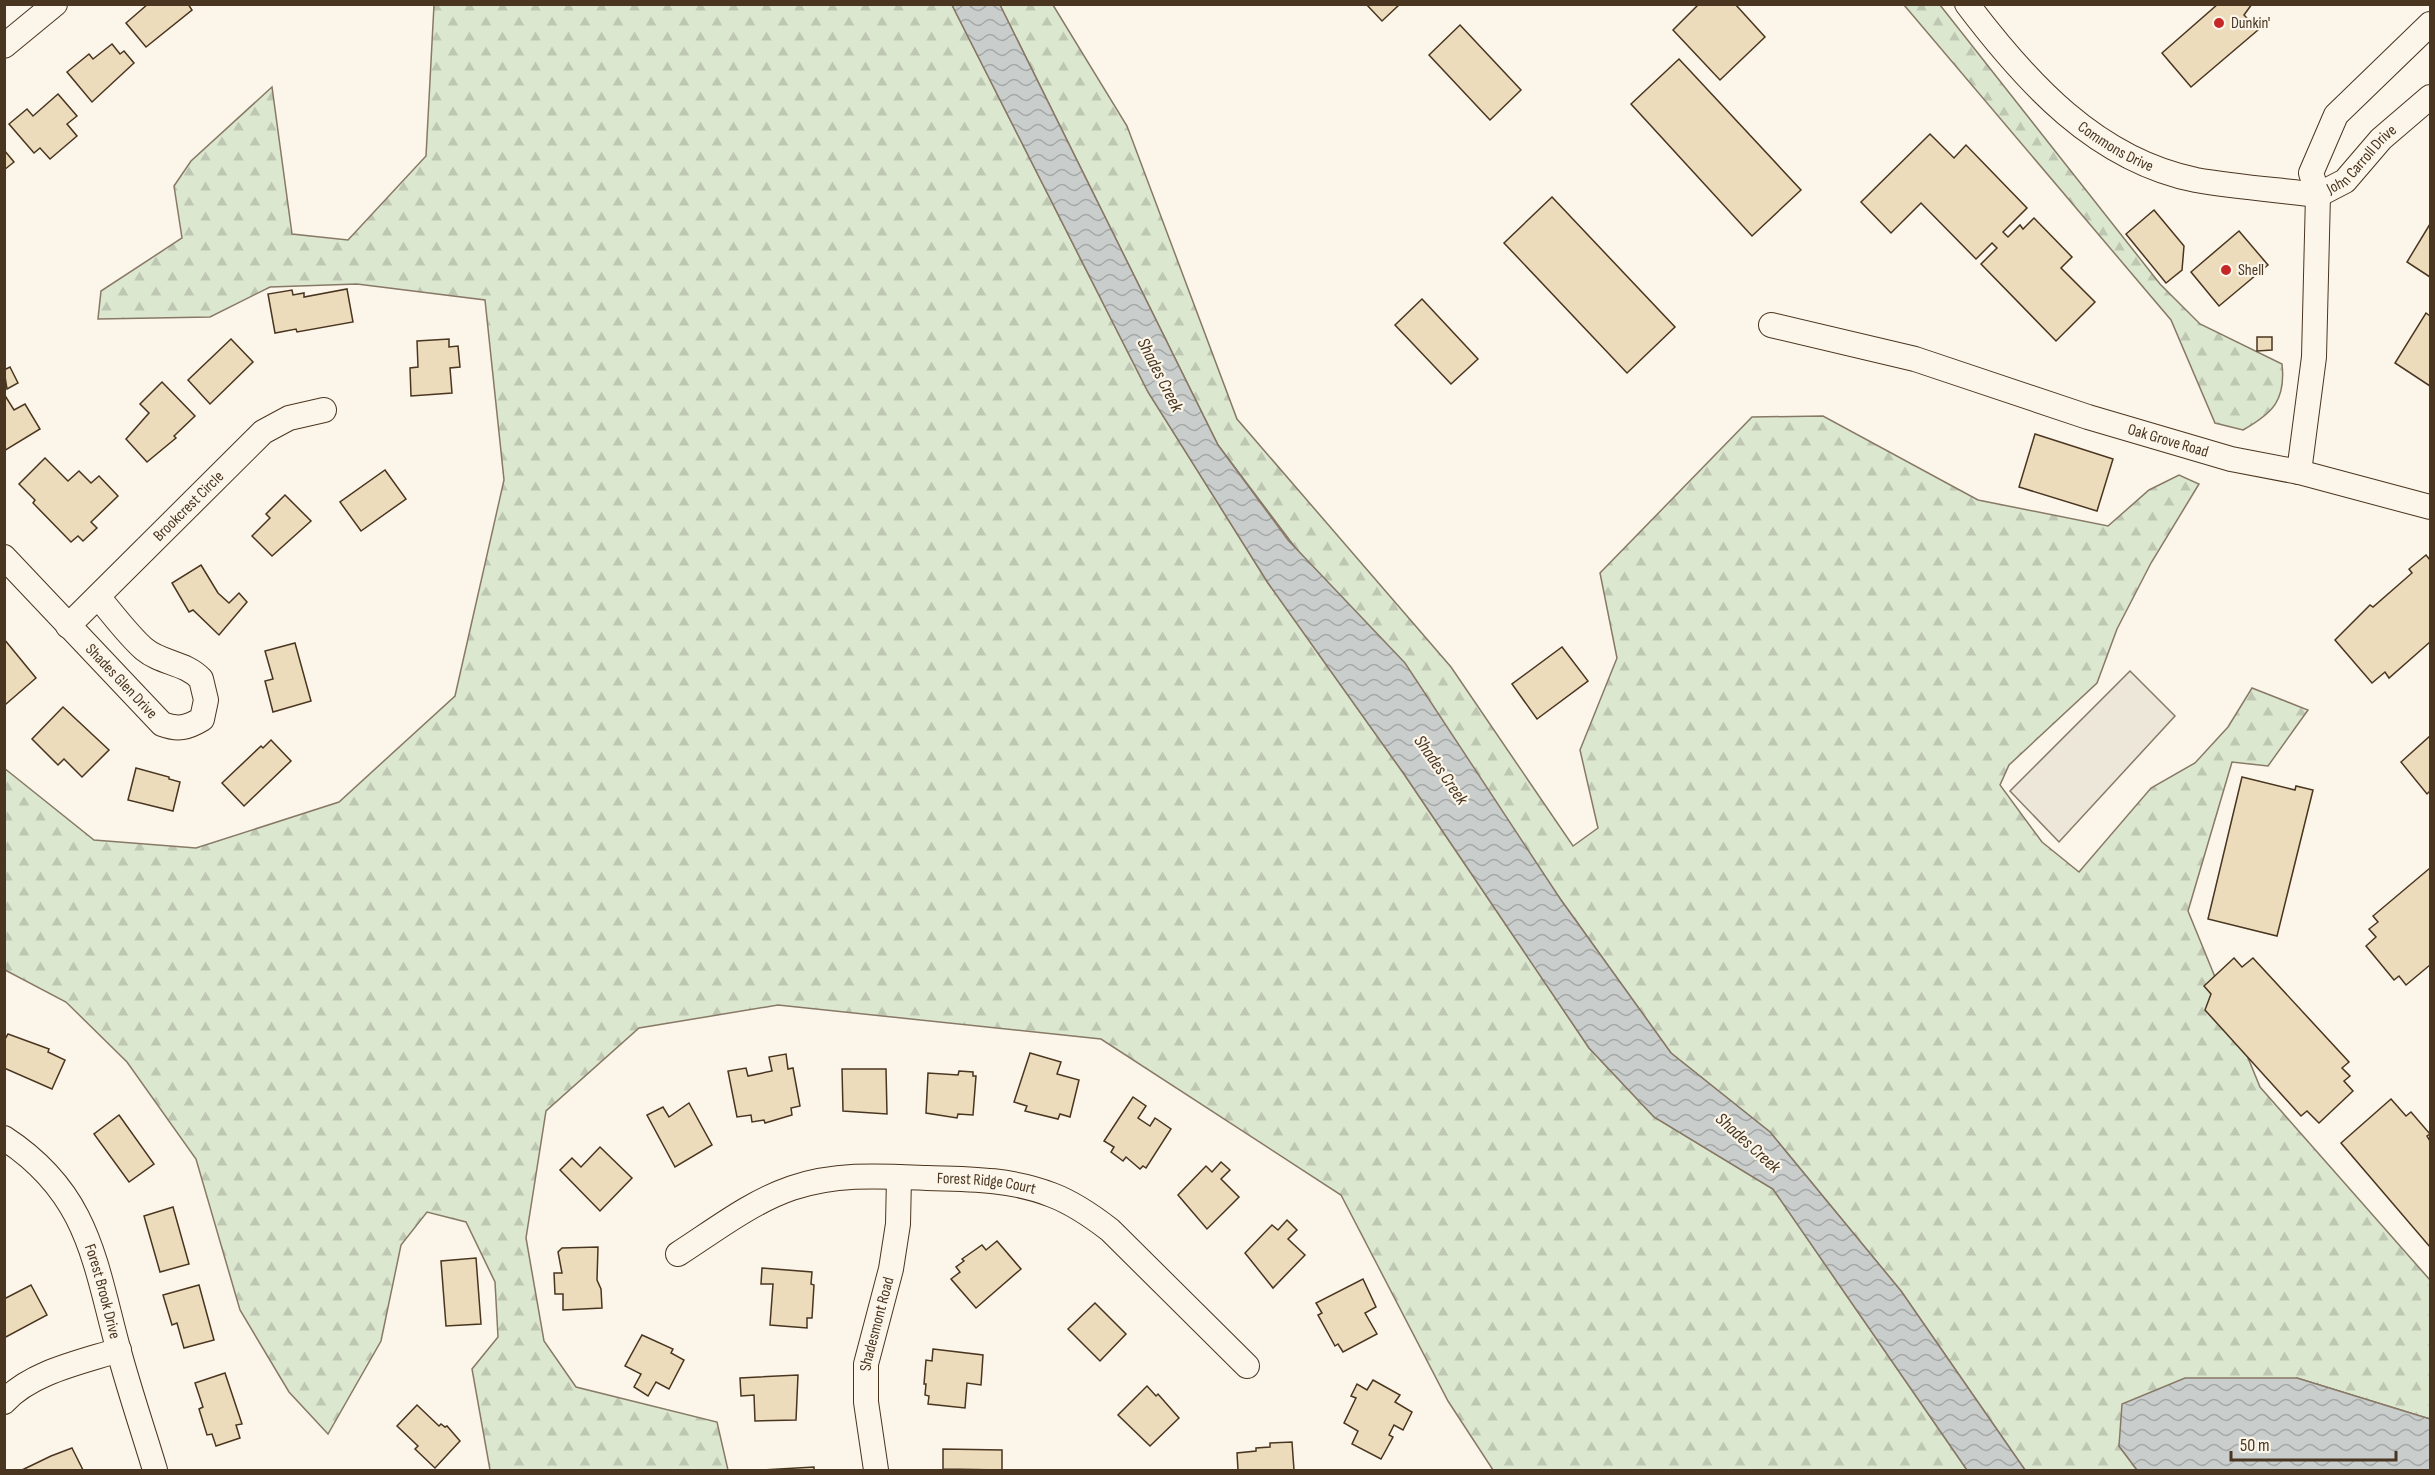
<svg xmlns="http://www.w3.org/2000/svg" width="2435" height="1475" font-family="'Sofia Sans Condensed',sans-serif">
<style>
.forest{fill:url(#forest-firs);stroke:#887966;stroke-width:1.5}
.parking{fill:#ede7d9;stroke:#887966;stroke-width:1.5}
.water{fill:url(#water-waves);stroke:#887966;stroke-width:1.5}
.building{fill:#ecdcbc;stroke:#4a3520;stroke-width:1.5}
.lines{fill:none;stroke-linecap:round;stroke-linejoin:round}
.minor-casing{stroke:#4a3520;stroke-width:26}
.minor{stroke:#fbf6e9;stroke-width:24}
.poi-dot{fill:#c62828;stroke:#fbf6e9;stroke-width:2}
.labels{text-anchor:middle;dominant-baseline:central;stroke-width:4.5;stroke-linejoin:round;paint-order:stroke}
.poi-label{font-size:16px;fill:#4a3520;stroke:#fbf6e9;text-anchor:start}
.street-label{font-size:16px;fill:#4a3520;stroke:#fbf6e9}
.water-label{font-size:18px;font-style:italic;fill:#4a3520;stroke:#fbf6e9}
</style>
<defs>
<pattern id="forest-firs" width="22" height="20" patternUnits="userSpaceOnUse" patternTransform="scale(1.5)"><rect width="22" height="20" fill="#dce7d0"/><path d="M5 1l3.5 6h-7zM16 11l3.5 6h-7z" fill="#bec7b2"/></pattern>
<pattern id="water-waves" width="16" height="10" patternUnits="userSpaceOnUse" patternTransform="scale(1.5)"><rect width="16" height="10" fill="#c9cecd"/><path d="M0 5q4-4 8 0t8 0" fill="none" stroke="#a5a8a6"/></pattern>
</defs>
<rect width="100%" height="100%" fill="#fbf6e9"/>
<!-- forest -->
<g class="forest">
<path d="M434,5H952L1148,392L1268,583L1404,774L1589,1048L1654,1117L1773,1189L1967,1470H1493L1448,1401L1341,1195L1101,1039L778,1005L639,1028L546,1111L526,1238L544,1341L576,1387L717,1422L728,1470H490L472,1369L498,1337L495,1282L466,1222L427,1212L401,1245L381,1341L328,1434L289,1392L240,1310L196,1159L127,1062L66,1002L5,970L4,768L94,840L196,848L339,802L455,696L504,480L485,300L357,284L270,287L210,317L98,319L101,291L182,238L174,186L191,161L272,87L292,234L348,240L426,156Z"/>
<path d="M1000,5H1053L1127,126L1237,419L1451,667L1573,846L1598,828L1580,750L1617,658L1600,573L1752,417L1823,416L1978,500L2108,526L2149,490L2179,475L2199,484L2151,563L2117,629L2097,683L2009,765L2000,785L2042,842L2079,872L2151,788L2195,763L2228,727L2252,688L2308,710L2268,766L2232,762L2188,911L2260,1087L2430,1280V1419L2297,1378L2119,1446L2137,1470H2025L1901,1291L1770,1132L1671,1053L1561,900L1218,445Z"/>
<path d="M1904,5H1940L2160,284L2200,324L2282,364C2286,400 2273,413 2243,430L2215,423L2171,320Z"/>
</g>
<!-- parking -->
<path class="parking" d="M2130,671L2175,716L2059,842L2010,791Z"/>
<!-- water -->
<g class="water">
<path d="M952,5H1000L1218,445L1288,540L1405,663L1561,900L1671,1053L1770,1132L1901,1291L2025,1470H1967L1773,1189L1654,1117L1589,1048L1404,774L1268,583L1148,392Z"/>
<path d="M2185,1378H2297L2430,1419V1470H2137L2119,1446L2122,1404Z"/>
</g>
<!-- building -->
<g class="building">
<path d="M148,4H188L192,10L146,47L126,23Z"/>
<path d="M1366,4H1400L1382,21Z"/>
<path d="M1699,4H1735L1765,37L1720,80L1673,30Z"/>
<path d="M2218,4H2252L2244,15L2258,30L2191,87L2162,53Z"/>
<path d="M1460,25L1521,90L1490,120L1429,55Z"/>
<path d="M112,44L120,54L124,51L134,63L92,102L67,72L89,54L93,59Z"/>
<path d="M1679,59L1801,190L1752,236L1631,104Z"/>
<path d="M58,94L77,116L67,124L77,136L50,159L40,148L34,153L9,124L27,109L33,116Z"/>
<path d="M1930,134L1954,158L1966,145L2027,208L2003,232L2008,237L2020,225L2023,229L2034,218L2072,257L2061,268L2095,302L2056,341L1981,264L1997,248L1992,243L1976,259L1921,203L1891,233L1861,202Z"/>
<path d="M4,150L14,162L4,170Z"/>
<path d="M1552,197L1675,327L1627,373L1504,243Z"/>
<path d="M2154,210L2184,246L2182,270L2166,283L2126,234Z"/>
<path d="M2430,224V277L2407,262Z"/>
<path d="M2239,231L2268,265L2219,306L2191,272Z"/>
<path d="M347,289L353,322L297,332L296,329L275,333L268,294L292,290L293,295L304,293V297Z"/>
<path d="M1422,299L1478,359L1451,384L1395,325Z"/>
<path d="M2426,313L2430,316V386L2395,363Z"/>
<path d="M2257,337H2272V350L2257,351Z"/>
<path d="M231,339L253,362L210,404L188,380Z"/>
<path d="M449,339V347L458,346L460,367L450,368L452,393L411,396L410,368L418,367L417,341Z"/>
<path d="M10,367L18,383L7,389L4,370Z"/>
<path d="M162,382L195,416L174,436L176,438L147,462L126,439L149,413L140,404Z"/>
<path d="M4,394L14,410L25,404L40,429L4,451Z"/>
<path d="M2035,434L2113,459L2097,511L2019,487Z"/>
<path d="M45,458L68,481L79,471L91,483L99,476L118,496L91,522L97,528L83,541L78,536L71,542L33,503L35,500L19,484Z"/>
<path d="M385,470L406,499L361,531L340,502Z"/>
<path d="M285,495L311,521L272,556L252,536L270,518L266,514Z"/>
<path d="M2426,555L2430,560V642L2389,678L2385,672L2372,683L2335,640L2370,605L2373,607L2412,573L2409,569Z"/>
<path d="M201,565L218,593L229,603L239,593L247,602L219,635L193,610L189,612L172,583Z"/>
<path d="M4,639L36,678L6,704L4,702Z"/>
<path d="M295,643L311,701L273,712L265,681L273,679L265,651Z"/>
<path d="M1562,647L1588,681L1537,719L1512,684Z"/>
<path d="M63,707L109,750L82,777L64,759L58,765L32,739Z"/>
<path d="M2430,736V791L2427,794L2401,762Z"/>
<path d="M271,740L291,761L244,806L222,783L261,746L263,748Z"/>
<path d="M136,768L169,777V779L180,782L173,811L128,800Z"/>
<path d="M2242,777L2295,790L2296,786L2313,790L2277,936L2208,919Z"/>
<path d="M2430,868V965L2406,985L2399,976L2394,980L2366,946L2376,937L2369,929L2378,922L2373,916Z"/>
<path d="M2234,958L2242,967L2253,958L2349,1062L2342,1068L2350,1076L2344,1081L2353,1091L2319,1123L2307,1111L2301,1116L2205,1010L2211,994L2204,986Z"/>
<path d="M8,1034L49,1049L48,1052L65,1060L52,1089L4,1068V1041Z"/>
<path d="M1030,1053L1061,1062L1057,1074L1079,1080L1070,1117L1060,1114L1058,1119L1025,1111L1027,1106L1014,1102Z"/>
<path d="M786,1054L788,1069L793,1068L800,1106L791,1108L792,1115L765,1123L764,1120L752,1122L751,1115L737,1117L728,1071L746,1068L748,1076L772,1071L769,1057Z"/>
<path d="M842,1069H886L887,1114L843,1111Z"/>
<path d="M959,1071L973,1072V1076H976L973,1115L958,1114L957,1118L926,1113L928,1073L958,1075Z"/>
<path d="M1133,1097L1146,1106L1138,1118L1150,1126L1155,1118L1171,1129L1146,1168L1143,1166L1140,1169L1126,1157L1123,1161L1111,1152L1114,1147L1104,1141Z"/>
<path d="M2391,1099L2406,1116L2411,1112L2430,1134L2427,1136L2430,1141V1247L2341,1143Z"/>
<path d="M689,1103L712,1145L675,1167L647,1115L663,1107L669,1117Z"/>
<path d="M119,1115L154,1164L129,1182L94,1134Z"/>
<path d="M600,1147L632,1178L600,1211L560,1170L572,1158L581,1167Z"/>
<path d="M1221,1162L1230,1170L1221,1179L1239,1197L1207,1229L1178,1195L1206,1166L1212,1172Z"/>
<path d="M173,1207L189,1264L160,1272L144,1216Z"/>
<path d="M1287,1220L1297,1230L1288,1239L1305,1255L1273,1288L1245,1253L1272,1225L1278,1230Z"/>
<path d="M997,1241L1021,1269L976,1308L951,1279L960,1272L956,1267L964,1261L962,1259L982,1245L986,1250Z"/>
<path d="M598,1247L597,1280L601,1289L602,1308L563,1310V1294H555L554,1273H562L558,1252L562,1248Z"/>
<path d="M476,1258L481,1324L446,1326L441,1261Z"/>
<path d="M762,1268L812,1272L811,1284L814,1285L812,1318H807V1328L770,1325L773,1284H761Z"/>
<path d="M1363,1279L1376,1307L1365,1313L1377,1334L1343,1352L1338,1344L1335,1346L1318,1315L1322,1313L1316,1303Z"/>
<path d="M31,1285L47,1315L4,1338V1299Z"/>
<path d="M199,1285L214,1340L184,1348L177,1323L172,1325L163,1295Z"/>
<path d="M1095,1303L1126,1334L1100,1361L1068,1329Z"/>
<path d="M642,1335L673,1349L671,1353L684,1360L669,1389L656,1382L648,1396L634,1387L641,1374L625,1366Z"/>
<path d="M933,1349L983,1355L981,1385L967,1383L965,1408L928,1404L929,1396L925,1395L926,1384H924L926,1360L932,1361Z"/>
<path d="M225,1373L242,1424L236,1425L240,1438L216,1446L212,1434L207,1435L199,1409L203,1407L195,1383Z"/>
<path d="M798,1375L796,1420L755,1421L754,1395L741,1396L740,1378Z"/>
<path d="M1373,1380L1400,1395L1395,1402L1412,1412L1403,1430L1394,1425L1389,1435L1393,1437L1381,1459L1352,1444L1358,1431L1344,1423L1356,1398L1351,1396L1357,1384L1367,1390Z"/>
<path d="M1147,1386L1156,1396L1158,1394L1179,1418L1150,1446L1118,1415Z"/>
<path d="M417,1405L439,1426L441,1424L445,1427L447,1426L460,1441L435,1468L415,1449L418,1446L397,1426Z"/>
<path d="M1292,1442L1294,1470H1238L1237,1453L1256,1451V1448L1270,1447V1443Z"/>
<path d="M72,1448L83,1470H22L51,1456Z"/>
<path d="M943,1449L1002,1450V1470L943,1469Z"/>
<path d="M814,1467V1470H761Z"/>
</g>
<g class="lines">
<defs>
<g id="minor">
<path id="s1" d="M1967,4C2026,82 2096,160 2196,180C2236,187 2278,190 2318,195"/>
<path d="M4,46L55,4"/>
<path id="s2" d="M2318,195L2345,181L2381,139L2430,97"/>
<path id="s3" d="M1771,325L1915,359L2088,417L2231,459L2299,472L2430,507"/>
<path d="M2299,472L2314,357L2318,195L2311,173L2336,115L2430,24"/>
<path id="s4" d="M4,557L162,724C178,730 187,728 202,719L206,700L201,679C185,662 162,664 144,649C127,634 113,614 98,597"/>
<path id="s5" d="M68,626L263,432L289,418L324,410"/>
<path id="s6" d="M4,1138C88,1193 94,1259 118,1348C129,1389 143,1430 155,1470"/>
<path id="s7" d="M678,1254C714,1231 751,1202 792,1188C837,1173 880,1176 927,1178C969,1179 1012,1179 1052,1195C1073,1203 1092,1216 1110,1230L1247,1366"/>
<path d="M4,1402C31,1372 82,1362 119,1350"/>
<path id="s8" d="M876,1470L866,1402V1364L891,1269L898,1224L899,1177"/>
</g>
</defs>
<!-- minor casing -->
<use href="#minor" class="minor-casing"/>
<!-- minor -->
<use href="#minor" class="minor"/>
</g>
<!-- markers -->
<g class="poi-dot">
<circle cx="2219" cy="23" r="6"/>
<circle cx="2226" cy="270" r="6"/>
</g>
<g class="labels">
<!-- poi labels -->
<g class="poi-label">
<text x="2231" y="23">Dunkin'</text>
<text x="2238" y="270">Shell</text>
</g>
<!-- street labels -->
<g class="street-label">
<text stroke="none"><textPath href="#s1" startOffset="208">Commons Drive</textPath></text>
<text stroke="none"><textPath href="#s2" startOffset="57">John Carroll Drive</textPath></text>
<text stroke="none"><textPath href="#s3" startOffset="414">Oak Grove Road</textPath></text>
<text stroke="none"><textPath href="#s5" startOffset="170">Brookcrest Circle</textPath></text>
<text stroke="none"><textPath href="#s4" startOffset="171">Shades Glen Drive</textPath></text>
<text stroke="none"><textPath href="#s7" startOffset="328">Forest Ridge Court</textPath></text>
<text stroke="none"><textPath href="#s6" startOffset="188">Forest Brook Drive</textPath></text>
<text stroke="none"><textPath href="#s8" startOffset="148">Shadesmont Road</textPath></text>
</g>
<!-- water labels -->
<g class="water-label">
<text transform="translate(1160 375) rotate(63)">Shades Creek</text>
<text transform="translate(1441 770) rotate(55)">Shades Creek</text>
<text transform="translate(1748 1143) rotate(42)">Shades Creek</text>
</g>
</g>
<!-- border -->
<rect width="2435" height="1475" fill="none" stroke="#4a3520" stroke-width="12"/>
<!-- scale -->
<path d="M2231 1451v9h165v-9" fill="none" stroke="#4a3520" stroke-width="3"/>
<text x="2240" y="1451" font-size="18" fill="#4a3520" stroke="#fbf6e9" stroke-width="4.5" paint-order="stroke">50 m</text>
</svg>
